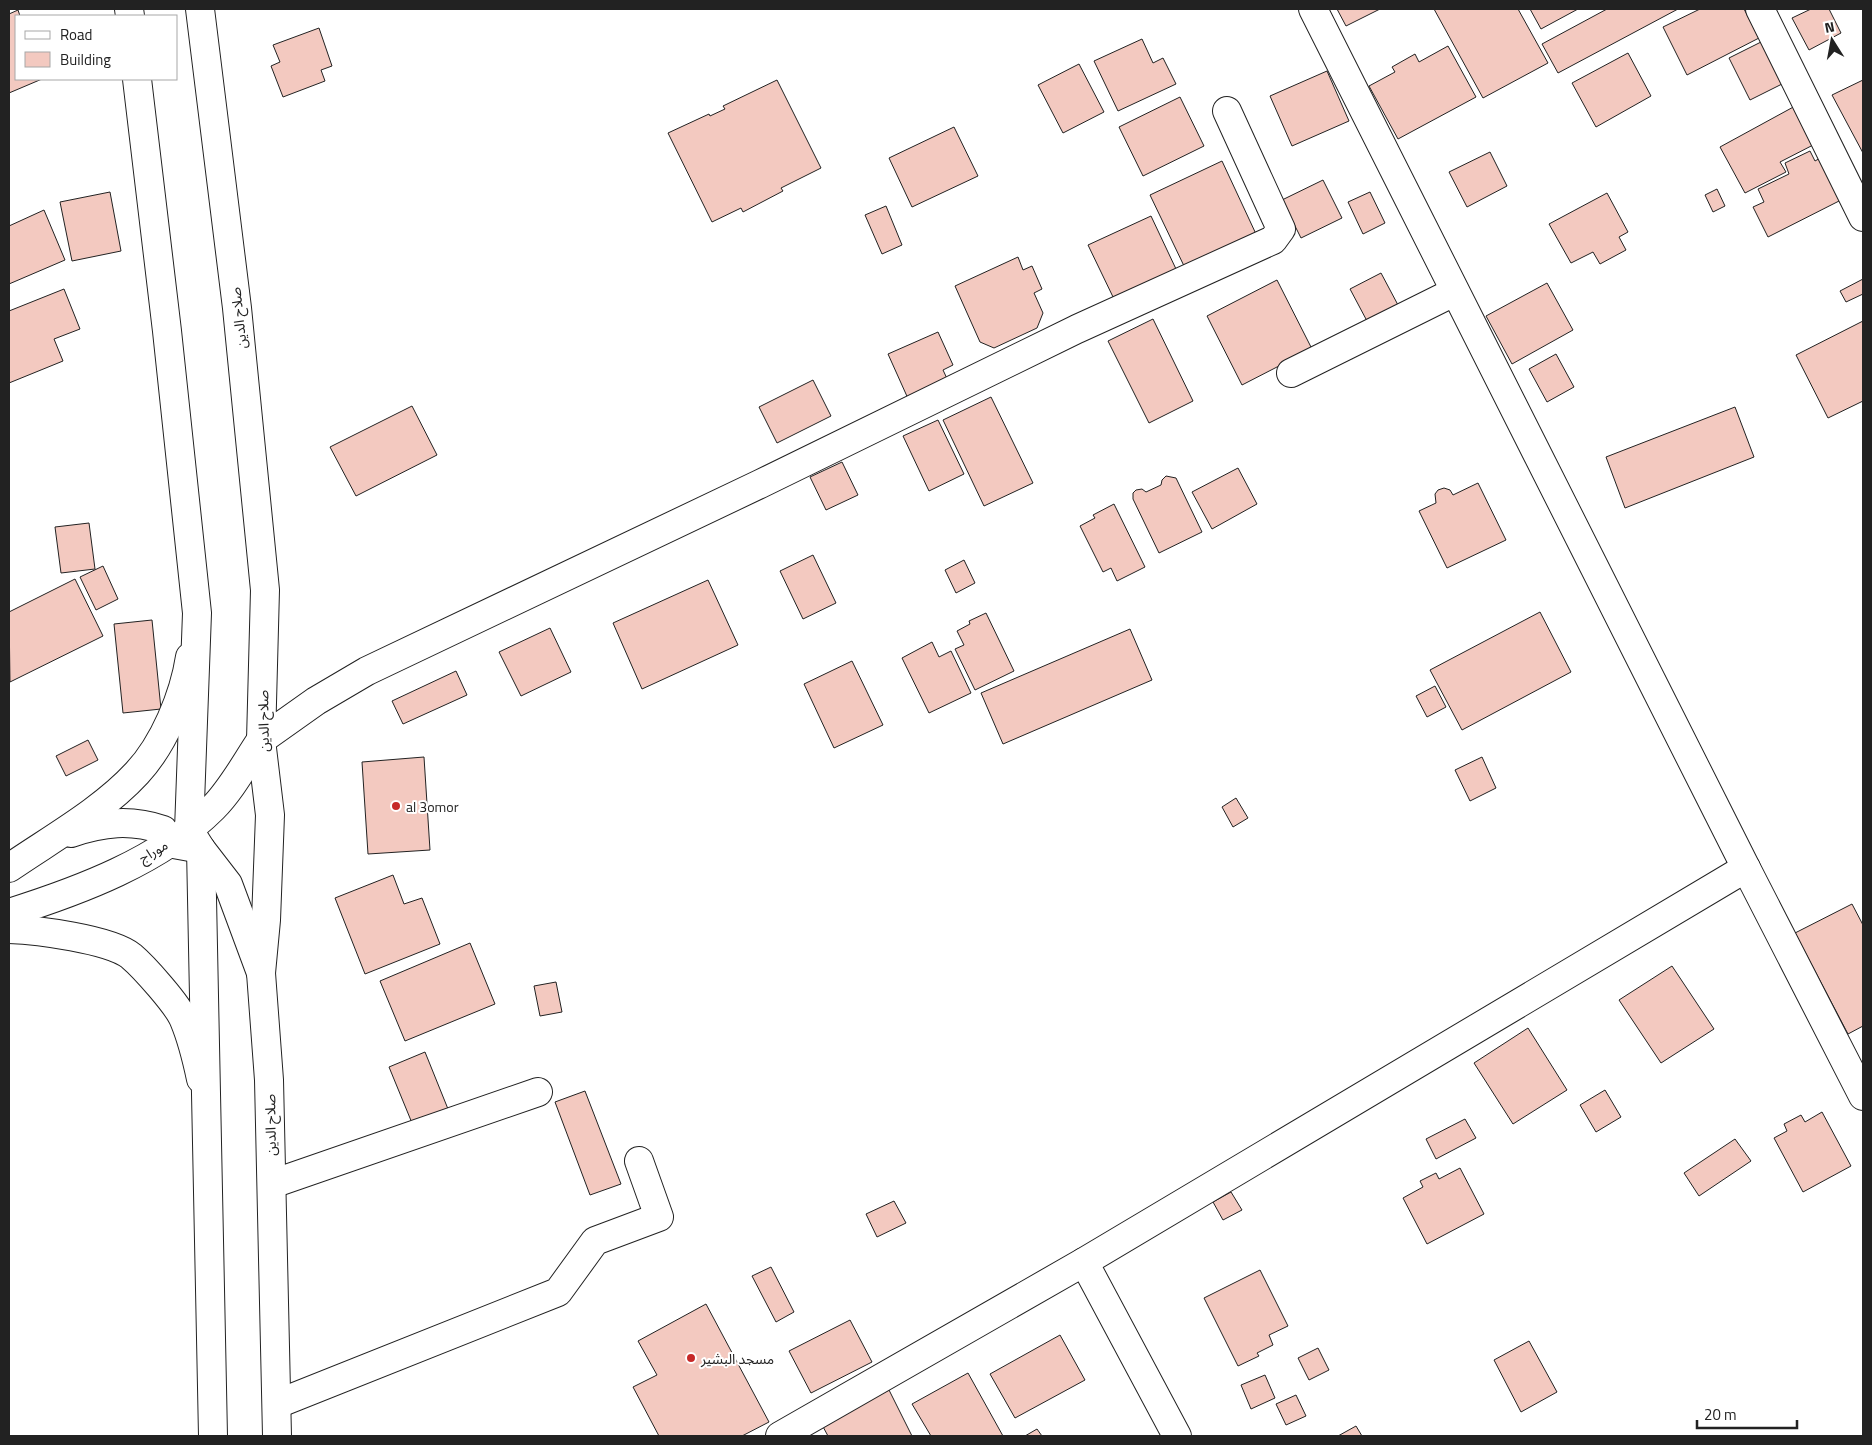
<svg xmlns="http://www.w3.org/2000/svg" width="1872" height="1445" font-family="'Titillium Web','Noto Sans Arabic',sans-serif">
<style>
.building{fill:#f3c9c0;stroke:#222}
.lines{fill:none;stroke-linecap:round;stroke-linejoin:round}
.minor-casing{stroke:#222;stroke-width:30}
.major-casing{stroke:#222;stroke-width:30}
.highway-casing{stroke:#222;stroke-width:30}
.minor{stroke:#fff;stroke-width:28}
.major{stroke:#fff;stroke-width:28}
.highway{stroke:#fff;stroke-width:28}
.poi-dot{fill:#c62828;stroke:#fff;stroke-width:2}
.labels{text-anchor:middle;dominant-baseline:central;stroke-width:4;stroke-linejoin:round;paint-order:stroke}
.street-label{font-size:14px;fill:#222;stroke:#fff}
.poi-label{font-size:14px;fill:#222;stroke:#fff;text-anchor:start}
</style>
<rect width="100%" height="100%" fill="#fff"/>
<!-- building -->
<g class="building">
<path d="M1337,9H1380L1346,26Z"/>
<path d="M1434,9H1518L1548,63L1483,98Z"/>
<path d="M1530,9H1578L1541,29Z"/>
<path d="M1607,9H1678L1558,73L1542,44Z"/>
<path d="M1700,9H1744L1759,38L1687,75L1663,27Z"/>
<path d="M1811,9H1829L1841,33L1809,50L1792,18Z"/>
<path d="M18,10L20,16H16V79H42L9,93V14Z"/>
<path d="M319,28L332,66L321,70L325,81L283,97L271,66L280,62L273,45Z"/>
<path d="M1142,39L1153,63L1163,58L1176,84L1118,111L1094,61Z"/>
<path d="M1767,39L1788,81L1750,100L1729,58Z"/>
<path d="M1448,46L1476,97L1398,139L1369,86L1395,72L1392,67L1415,54L1419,62Z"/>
<path d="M1628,53L1651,96L1596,127L1572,83Z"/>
<path d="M1079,64L1104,112L1063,133L1038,85Z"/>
<path d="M1327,71L1349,121L1292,146L1270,96Z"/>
<path d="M777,80L821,168L781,188L783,191L743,212L741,208L712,222L668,133L709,114L710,116L725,109L723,106Z"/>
<path d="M1863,80V153L1832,95Z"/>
<path d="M1180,97L1204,146L1143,176L1119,127Z"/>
<path d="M1797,105L1817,143L1780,162L1786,172L1745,193L1720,147Z"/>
<path d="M954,127L978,176L912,207L889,158Z"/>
<path d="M1810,151L1815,161L1822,157L1843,199L1768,237L1753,207L1764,202L1758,189L1789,174L1785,163Z"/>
<path d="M1490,152L1507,186L1467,207L1449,172Z"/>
<path d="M1222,161L1256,234L1185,268L1150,195Z"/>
<path d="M1323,180L1342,218L1301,238L1282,200Z"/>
<path d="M1717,189L1725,206L1713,212L1705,195Z"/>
<path d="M110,192L121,251L72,261L60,202Z"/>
<path d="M1370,192L1385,223L1363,234L1348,202Z"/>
<path d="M1607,193L1628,232L1619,237L1626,250L1600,264L1593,252L1571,263L1549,224Z"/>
<path d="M886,206L902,245L882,254L865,215Z"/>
<path d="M44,210L65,260L9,284V226Z"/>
<path d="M1151,216L1176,269L1114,299L1088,245Z"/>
<path d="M1018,257L1023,270L1032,266L1042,289L1034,293L1043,313L1037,328L994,348L980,342L955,286Z"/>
<path d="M1381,273L1398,305L1367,321L1350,289Z"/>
<path d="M1863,279V294L1846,302L1840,291Z"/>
<path d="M1277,280L1312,349L1242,385L1207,316Z"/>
<path d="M1547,283L1573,330L1512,364L1486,316Z"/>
<path d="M64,289L80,329L54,339L63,361L9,383V311Z"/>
<path d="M1153,319L1193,401L1149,423L1108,341Z"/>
<path d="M1863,321V401L1828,418L1796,355Z"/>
<path d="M938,332L953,365L943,370L950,385L910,403L888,354Z"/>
<path d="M1556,354L1574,387L1547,402L1529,369Z"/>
<path d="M813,380L831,416L777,443L759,407Z"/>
<path d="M991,397L1033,483L984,506L943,420Z"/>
<path d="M412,406L437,455L356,496L330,447Z"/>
<path d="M1735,407L1754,457L1625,508L1606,457Z"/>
<path d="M938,420L964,474L929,491L903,436Z"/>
<path d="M842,462L858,495L826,510L810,477Z"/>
<path d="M1238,468L1257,504L1212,529L1192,492Z"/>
<path d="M1166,476L1176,478L1202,532L1159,553L1133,499V493L1136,490L1142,489L1146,492L1161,485L1162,480Z"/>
<path d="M1478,483L1506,540L1447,568L1419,511L1436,503L1435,494L1438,490L1444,488L1450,490L1453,495Z"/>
<path d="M1114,504L1145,567L1117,581L1111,568L1103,572L1080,526L1095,518L1093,515Z"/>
<path d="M89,523L95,569L61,573L55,527Z"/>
<path d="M813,555L836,603L803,619L780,571Z"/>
<path d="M964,560L975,583L956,593L945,570Z"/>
<path d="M103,566L118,599L96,610L80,577Z"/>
<path d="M75,579L103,636L10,682L9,612Z"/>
<path d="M708,580L738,645L642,689L613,623Z"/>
<path d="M1540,612L1571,672L1462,730L1430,670Z"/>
<path d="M986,613L1014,671L975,690L955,649L964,645L957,631L970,624L969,621Z"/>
<path d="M152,620L161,709L123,713L114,624Z"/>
<path d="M550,628L571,672L521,696L499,652Z"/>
<path d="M1130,629L1152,680L1003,744L981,693Z"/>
<path d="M932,642L939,657L951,651L971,693L929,713L902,658Z"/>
<path d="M852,661L883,725L834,748L804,684Z"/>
<path d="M456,671L467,695L403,724L392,701Z"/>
<path d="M1435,686L1446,707L1427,717L1416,696Z"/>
<path d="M88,740L98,760L66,776L56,756Z"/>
<path d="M424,757L430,850L368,854L362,762Z"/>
<path d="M1482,757L1496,788L1470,801L1455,770Z"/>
<path d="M1236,798L1248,818L1233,827L1222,807Z"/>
<path d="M393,875L404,904L422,898L440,944L365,974L335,898Z"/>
<path d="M1852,904L1863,925V1026L1848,1034L1795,933Z"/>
<path d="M470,943L495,1004L405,1041L380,981Z"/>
<path d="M1672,966L1714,1029L1661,1063L1619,1000Z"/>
<path d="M556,982L562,1012L540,1016L534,986Z"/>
<path d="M1528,1028L1567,1090L1513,1124L1474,1063Z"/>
<path d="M425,1052L448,1109L412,1123L389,1067Z"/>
<path d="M1605,1090L1621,1117L1596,1132L1580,1105Z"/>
<path d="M585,1091L621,1184L590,1195L555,1102Z"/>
<path d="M1822,1112L1851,1166L1803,1192L1774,1138L1787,1131L1784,1124L1801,1115L1805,1122Z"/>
<path d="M1465,1119L1476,1138L1436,1159L1426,1139Z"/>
<path d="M1735,1139L1751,1161L1699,1196L1684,1173Z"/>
<path d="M1460,1168L1484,1214L1427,1244L1403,1198L1423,1187L1420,1181L1436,1173L1439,1179Z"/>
<path d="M1231,1192L1242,1210L1223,1220L1213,1202Z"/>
<path d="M894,1201L906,1223L877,1237L866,1214Z"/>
<path d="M771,1267L794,1312L776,1322L752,1276Z"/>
<path d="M1260,1270L1288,1326L1269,1335L1273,1345L1257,1353L1259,1356L1238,1366L1204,1298Z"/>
<path d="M706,1304L769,1422L742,1436H659L633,1387L657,1375L638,1341Z"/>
<path d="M850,1320L872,1362L811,1393L789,1351Z"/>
<path d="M1060,1335L1085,1380L1015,1418L990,1374Z"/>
<path d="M1529,1341L1557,1392L1521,1412L1494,1360Z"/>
<path d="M1318,1348L1329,1370L1309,1380L1298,1358Z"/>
<path d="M968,1373L1003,1436H931L912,1404Z"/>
<path d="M1265,1375L1275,1398L1251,1409L1241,1385Z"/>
<path d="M889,1390L912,1436H828L821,1423Z"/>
<path d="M1296,1395L1306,1416L1286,1425L1276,1404Z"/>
<path d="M1356,1426L1362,1436H1338Z"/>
<path d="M1037,1429L1042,1436H1025Z"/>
</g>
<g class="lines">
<defs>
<g id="minor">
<path d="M1313,9L1746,868"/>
<path d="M1760,9L1863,217"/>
<path d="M1291,373L1454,292"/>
<path d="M261,740L316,701L367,671L760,484L1077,329L1273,240L1281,229L1227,111"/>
<path d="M272,1184L538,1092"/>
<path d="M1084,1262L1177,1436"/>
<path d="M277,1404L558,1292L595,1241L659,1217L639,1161"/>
<path d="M780,1436L1084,1262L1746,868L1863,1096"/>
</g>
<g id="major">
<path d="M71,833C103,822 131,819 163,830L168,843L201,849L228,884L261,973"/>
<path d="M9,868C51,839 102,811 137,773C164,744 184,696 190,657"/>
<path d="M9,913C79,891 160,861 213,808C232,789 246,762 261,740"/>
<path d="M9,929C37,930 109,939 131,956C144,967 178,1005 184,1020C192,1039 197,1060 201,1079"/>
</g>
<g id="highway">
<path d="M129,9L130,16"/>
<path d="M200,9L237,308L265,590L261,740L270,815L266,920L261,973L269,1080L277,1436"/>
<path d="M137,79L167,331L197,613L189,830L201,849L213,1436"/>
</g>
</defs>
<!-- minor casing -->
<use href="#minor" class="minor-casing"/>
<!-- major casing -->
<use href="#major" class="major-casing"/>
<!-- highway casing -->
<use href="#highway" class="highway-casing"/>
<!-- minor -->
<use href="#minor" class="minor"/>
<!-- major -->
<use href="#major" class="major"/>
<!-- highway -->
<use href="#highway" class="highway"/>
</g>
<!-- markers -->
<g class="poi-dot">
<circle cx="396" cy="806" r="5"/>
<circle cx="691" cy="1358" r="5"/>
</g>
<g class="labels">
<!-- street labels -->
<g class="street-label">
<text transform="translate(238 318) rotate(-96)">صلاح الدين</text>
<text transform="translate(263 721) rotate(-91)">صلاح الدين</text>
<text transform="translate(153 851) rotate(-31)">موراج</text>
<text transform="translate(270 1125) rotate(-91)">صلاح الدين</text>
</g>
<!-- poi labels -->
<g class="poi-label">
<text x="406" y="806">al 3omor</text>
<text x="701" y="1358">مسجد البشير</text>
</g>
</g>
<!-- border -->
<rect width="1872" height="1445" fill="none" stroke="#222222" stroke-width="20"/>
<!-- legend -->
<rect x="15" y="15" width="162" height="65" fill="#ffffff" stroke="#a7a7a7"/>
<rect x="25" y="31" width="25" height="8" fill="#ffffff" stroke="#a7a7a7"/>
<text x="60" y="40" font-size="15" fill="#222222">Road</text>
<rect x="25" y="52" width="25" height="15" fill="#f3c9c0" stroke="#a7a7a7"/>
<text x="60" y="65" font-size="15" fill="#222222">Building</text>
<!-- north arrow -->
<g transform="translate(1832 40) rotate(349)" stroke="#ffffff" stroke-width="4" paint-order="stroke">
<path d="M0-4L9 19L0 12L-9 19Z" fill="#222222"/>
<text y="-8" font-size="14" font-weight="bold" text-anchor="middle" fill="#222222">N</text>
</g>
<!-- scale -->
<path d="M1697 1420v8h100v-8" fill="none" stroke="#222222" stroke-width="2.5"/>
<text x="1704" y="1420" font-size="15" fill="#222222" stroke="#ffffff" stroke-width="4" paint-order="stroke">20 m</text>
</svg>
